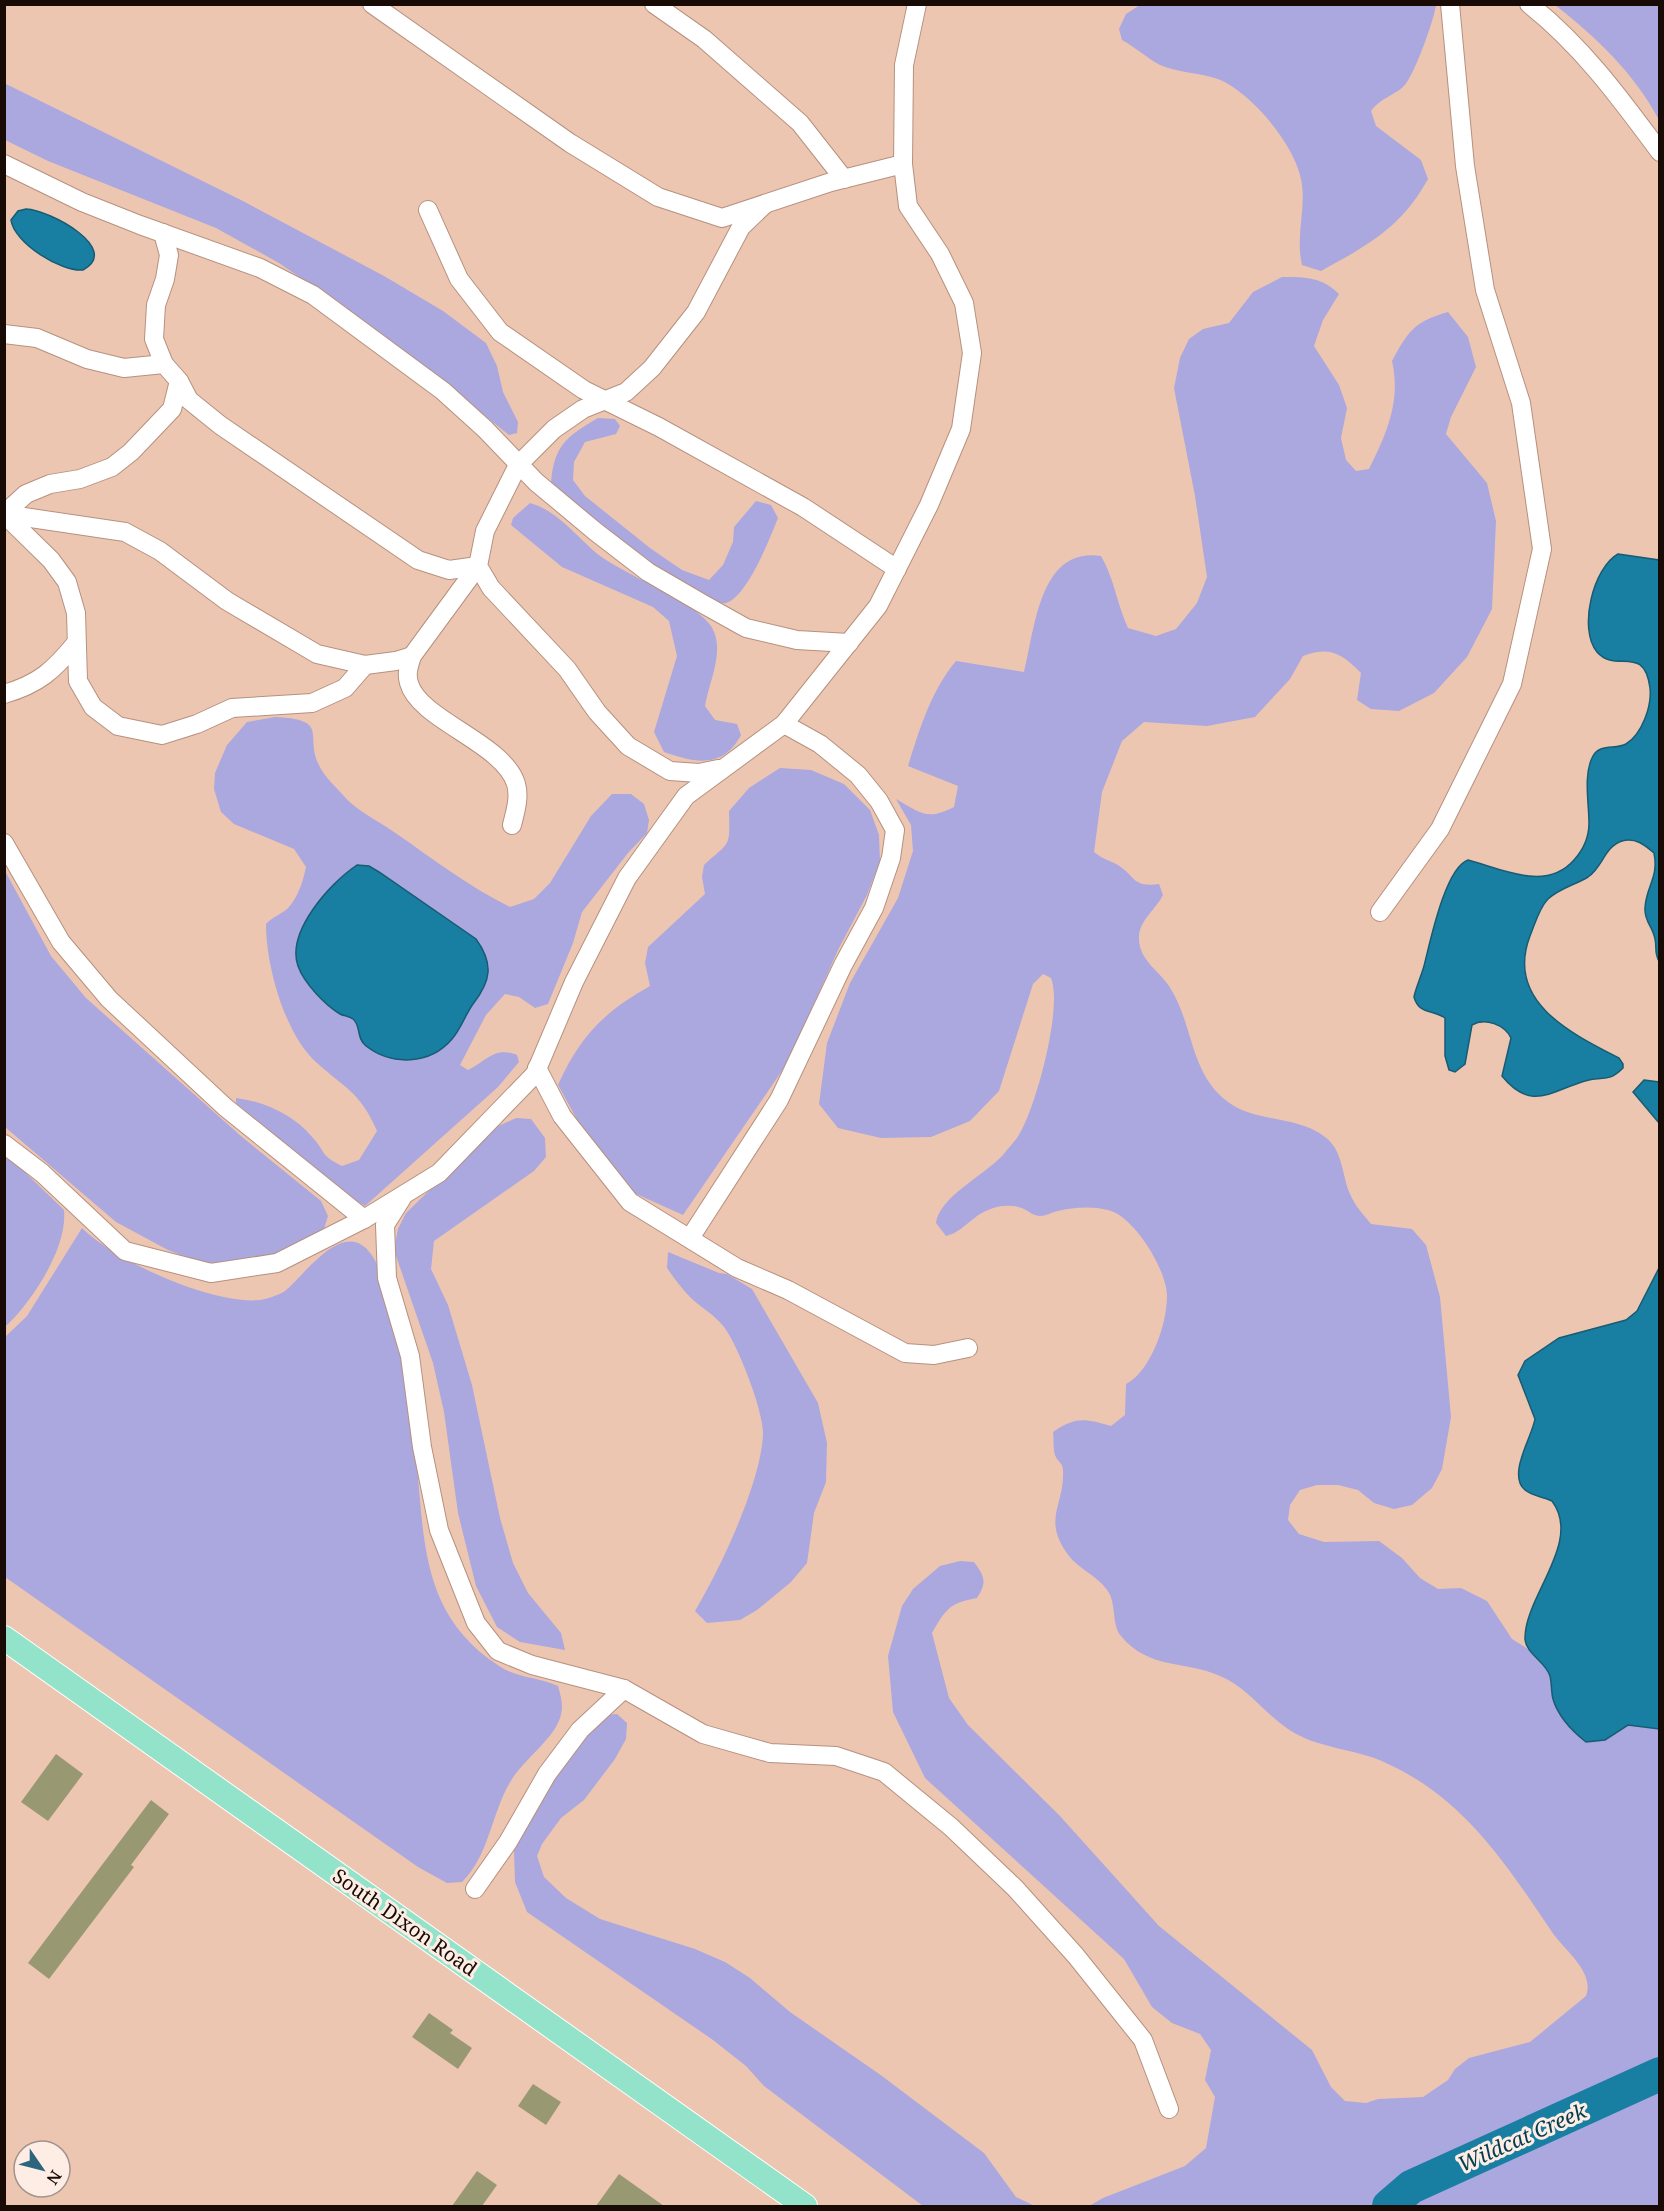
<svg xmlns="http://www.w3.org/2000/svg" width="1664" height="2211" font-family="'Noto Serif',serif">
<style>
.green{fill:#aba7df}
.water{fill:#187ea2;stroke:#185c73;stroke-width:1.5}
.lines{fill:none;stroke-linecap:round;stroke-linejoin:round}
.river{stroke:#187ea2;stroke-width:34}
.building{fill:#989872}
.minor-casing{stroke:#b6917e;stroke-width:20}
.major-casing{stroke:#fff;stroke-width:26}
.minor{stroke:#fff;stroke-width:18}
.major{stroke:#92e3c9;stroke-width:24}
.labels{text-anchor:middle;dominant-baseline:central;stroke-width:6;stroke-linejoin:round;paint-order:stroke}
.street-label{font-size:20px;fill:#180b05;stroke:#fdede4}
.water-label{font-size:21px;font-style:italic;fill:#043c50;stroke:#fdede4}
</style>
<rect width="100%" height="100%" fill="#edc6b2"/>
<!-- green -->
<g class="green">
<path d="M1140,5H1436C1434,20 1414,76 1404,86C1392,97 1382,97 1371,111L1376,126L1421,160L1428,179C1401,228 1368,245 1321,271L1302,265C1295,234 1307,208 1301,179C1294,144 1251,92 1218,79C1201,73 1175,72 1160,65C1147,58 1135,47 1122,40L1119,29L1126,14Z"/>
<path d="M1555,5H1659V120C1635,74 1596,37 1555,5Z"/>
<path d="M4,83L241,200L384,276L443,311L486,343L497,366L503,392L518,422L517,433L509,435L383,335L279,263L216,228L48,161L5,140Z"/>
<path d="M1282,277C1306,277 1322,277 1339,294L1323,320L1314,346L1339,385L1347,408L1341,438L1346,460L1356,471L1369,469C1387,433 1401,401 1392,361C1409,330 1414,322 1448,312L1468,337L1476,367L1451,417L1446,434L1487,483L1496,521L1492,609L1467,657L1434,693L1399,711L1371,709L1357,700L1361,673C1341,653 1330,646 1303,656L1290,679L1255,717L1207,726L1144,722L1122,741L1102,792L1094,852C1101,858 1108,860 1116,864C1136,875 1131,888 1159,884L1163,895C1156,909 1139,921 1139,937C1138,959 1158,970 1169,986C1194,1024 1189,1073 1228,1102C1256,1123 1297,1115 1325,1137C1343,1150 1342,1176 1350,1194C1355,1206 1363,1214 1371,1224L1412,1229L1426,1245L1440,1297L1451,1417L1442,1469L1432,1488L1412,1505L1394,1509L1374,1503L1358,1490L1338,1485H1317L1300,1490L1290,1505L1288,1520L1299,1534L1324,1542L1379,1541L1402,1558L1420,1578L1438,1589L1461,1588L1487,1601L1512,1639L1531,1651L1550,1673L1552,1697L1561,1717L1577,1735L1605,1740L1628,1725L1659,1729V2206H1089L1103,2198L1185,2166L1206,2148L1215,2097L1205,2080L1211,2050L1200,2034L1172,2023L1152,2007L1124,1959L925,1778L893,1712L888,1656L902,1606L913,1589L940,1566L960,1561L974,1562C985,1577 987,1582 977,1598C949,1603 946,1609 932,1633L949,1698L968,1725L1060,1816L1159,1926L1312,2050L1331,2087L1345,2101L1366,2103L1378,2099L1423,2097L1448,2080L1455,2069L1469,2058L1530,2042L1586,1996C1595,1972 1565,1951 1552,1932C1506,1864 1464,1798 1386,1763C1355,1748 1317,1749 1288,1729C1264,1713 1247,1687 1220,1676C1184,1660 1149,1670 1121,1636C1112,1626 1116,1605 1109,1593C1100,1577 1080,1570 1069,1556C1041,1519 1065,1506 1063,1470C1063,1463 1057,1461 1055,1455C1053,1449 1054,1439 1053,1432C1076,1416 1086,1419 1111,1426L1125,1415L1126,1384C1151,1371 1167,1324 1167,1296C1167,1270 1134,1216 1108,1210C1093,1206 1073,1207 1058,1211C1052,1212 1046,1216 1041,1216C1033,1216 1030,1212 1024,1209C1014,1204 999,1205 988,1210C972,1216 963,1232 946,1236L936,1223C939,1197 986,1174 1003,1155C1008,1148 1016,1141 1020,1133C1036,1106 1063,1007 1051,978L1043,974L1033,984L999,1091L970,1121L931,1137L881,1138L838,1128L819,1104L827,1043L850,983L898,898L913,851L911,825L896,799C921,813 927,821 954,807L958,786L908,766C920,728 931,691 956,661L1024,672C1035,630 1039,546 1101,556C1114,578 1117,604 1128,628L1156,636L1176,629L1197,603L1207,577L1195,496L1174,388L1180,358L1189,339L1203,329L1229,323L1253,292Z"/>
<path d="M598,418L615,419L620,426L616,434L585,442L574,462L573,480L585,496L650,548L682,570L709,580L723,565L733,542L734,527L756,501L771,505L778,518C770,538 747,597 726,603C710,608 621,545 604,533C585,518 568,499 551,483C554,445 567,436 598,418Z"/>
<path d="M530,503C561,512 578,540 603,558C627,575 696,603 711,626C726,650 709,681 705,706L715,720L737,724L741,735C723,769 695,763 664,752L654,732L677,656L669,621L653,607L562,567L511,525L513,518Z"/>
<path d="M275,717C333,720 302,736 321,769C326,778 335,786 342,794C355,810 377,820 394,832C432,858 469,887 510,907L534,899L550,883L591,816L612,794H631L644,804L649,820L647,833L628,853L582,912L573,943L548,1004L535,1008L519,997L505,994L486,1015L460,1065L468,1070C487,1061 494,1046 517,1055L519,1062L498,1087L365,1206L345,1194L236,1103V1098C266,1102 294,1115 313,1138C327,1154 320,1155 342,1166L359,1160L377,1131C360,1092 347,1090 317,1063C285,1035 266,966 266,924C273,916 283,914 289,907C299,895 303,881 306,867L294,849L234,824L221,812L214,789L215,773L227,745L247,722Z"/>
<path d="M780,768L811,770L844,784L870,810L879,835L880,861L867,895L838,950L788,1062L683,1215L634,1193L585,1134L558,1085C580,1036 604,1012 650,986L645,963L648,947L705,894L702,877L704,865C730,841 730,849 729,811L749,788Z"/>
<path d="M4,869L51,956L86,998L242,1137L321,1201L328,1216L324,1229L316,1237L278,1258L206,1265L168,1250L116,1222L5,1127Z"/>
<path d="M516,1118L531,1119L545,1138L546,1157L534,1171L434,1241L431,1269L448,1305L472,1385L500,1518L513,1563L528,1593L561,1633L565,1650L520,1642L497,1627L476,1586L458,1513L444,1412L433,1363L394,1250L398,1229L406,1213L494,1128Z"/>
<path d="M5,1153L64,1210C68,1248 31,1303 5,1327Z"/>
<path d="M82,1228C115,1261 213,1305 260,1300C267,1299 279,1295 285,1291C305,1275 344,1216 371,1254C386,1275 389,1308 395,1332C405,1373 412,1415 416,1457C425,1541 420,1614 499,1666C517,1678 539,1677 558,1686C561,1697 564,1706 560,1718C554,1738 524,1760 512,1779C491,1812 490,1855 462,1882L447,1883L418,1867L5,1577V1337L27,1316Z"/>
<path d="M668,1252L719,1273L727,1274L752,1289L818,1403L827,1443L826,1482L814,1513L807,1563L791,1582L757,1610L740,1620L707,1623L695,1611C720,1569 762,1481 763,1433C763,1410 738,1345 724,1327C715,1315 700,1307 690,1297C681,1288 674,1278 667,1268Z"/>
<path d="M617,1714L627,1723L626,1739L615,1759L584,1800L561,1818L542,1844L537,1856L544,1877L566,1898L600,1919L695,1949L725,1962L750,1978L790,2012L882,2076L984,2153L1016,2197L1035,2206H923L764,2086L746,2066L713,2040L527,1912L515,1882L514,1850L563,1763L603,1715Z"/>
</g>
<!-- water -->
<g class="water">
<path d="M26,209C50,210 122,249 83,270C61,272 14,243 11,220L18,211Z"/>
<path d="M1618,554L1659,560V961C1654,953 1657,947 1655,939C1653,927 1644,921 1645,908C1646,886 1659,878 1654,853C1645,845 1635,837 1622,841C1604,847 1603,867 1588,877C1575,885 1560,888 1548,899C1539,908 1535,924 1530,936C1505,1001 1570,1033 1619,1058L1623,1064V1068C1607,1084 1603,1075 1585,1081C1551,1091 1531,1112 1502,1076L1511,1038C1505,1025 1485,1017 1472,1025L1465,1064L1455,1072L1449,1070L1445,1056V1018C1433,1009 1419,1015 1414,997C1416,987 1421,977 1424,966C1430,943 1445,868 1468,860C1502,869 1546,892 1574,860C1583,850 1589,837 1589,823C1589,803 1583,774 1593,756C1600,743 1616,750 1626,744C1642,734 1652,706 1650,688C1644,643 1616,674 1597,652C1578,629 1593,568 1618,554Z"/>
<path d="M357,865L369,866L379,872L476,939C494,964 491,981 473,1004C465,1015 461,1029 452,1039C430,1065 392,1066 366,1046C356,1038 361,1025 353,1019C349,1016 344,1016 340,1014C325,1005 304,983 298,966C286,932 330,883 357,865Z"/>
<path d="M1644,1080L1659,1082V1123L1633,1092Z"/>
<path d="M1659,1268V1729L1628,1725L1605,1740L1586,1742C1572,1731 1558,1716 1553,1699C1551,1692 1552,1684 1550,1676C1546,1662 1526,1654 1525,1639C1524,1597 1583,1542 1552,1501C1544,1497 1532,1496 1525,1490C1507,1475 1532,1437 1535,1419L1518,1375L1525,1361L1559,1338L1626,1320L1637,1311Z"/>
</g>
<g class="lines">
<!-- river -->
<path class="river" d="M1389,2206L1411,2187L1660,2074"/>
</g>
<!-- building -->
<g class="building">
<path d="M56,1754L83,1774L48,1821L21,1802Z"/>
<path d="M151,1800L169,1814L131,1865L134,1867L49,1979L28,1963Z"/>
<path d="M429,2013L453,2030L450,2033L472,2048L458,2069L412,2037Z"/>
<path d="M533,2084L561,2102L546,2125L518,2106Z"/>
<path d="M477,2171L497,2185L482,2206H452Z"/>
<path d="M619,2174L664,2206H596Z"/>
</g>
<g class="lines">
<defs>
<g id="minor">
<path d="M372,4L570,143L658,197L722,218L831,182L903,164"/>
<path d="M654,4L704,39L800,123L844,179"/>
<path d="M1529,4C1582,46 1620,98 1660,152"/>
<path d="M4,164L82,202L140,225L260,268L313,295L443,391L485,429L536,482L596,532L648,572L703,604L746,628L797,640L849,643"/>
<path d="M428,210L459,279L500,332L584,390L659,427L803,507L897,569"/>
<path d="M163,233L169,255L165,279L156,305L154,339L164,364"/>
<path d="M4,334L37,338L87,359L124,368L164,364L179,381L172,409L131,452L112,467L80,479L50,484L26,494L4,514"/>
<path d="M179,381L189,400L220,425L418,560L449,570L478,566"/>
<path d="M4,514L51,560L67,582L76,613L78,681L93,707L118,726L162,735L197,724L232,708L312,703L345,688L365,665"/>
<path d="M4,514L125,532L160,551L227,601L317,654L365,665L396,661L412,656"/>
<path d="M478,566L412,656C409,666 406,673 409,683C419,720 504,743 516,784C520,797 515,813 512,825"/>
<path d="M4,694C39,684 54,670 76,643"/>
<path d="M718,769L699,773L670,771L628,746L597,712L567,669L491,588L478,566L485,531L518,465L554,429L583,409L626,392L652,368L696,312L741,227L765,204"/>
<path d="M4,843L61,942L109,999L225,1107L364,1219"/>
<path d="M1380,912L1440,829L1512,684L1542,549L1521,403L1485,290L1465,166L1450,4"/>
<path d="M537,1068L562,1116L630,1202L737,1268L788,1290L905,1353L934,1355L968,1348"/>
<path d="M4,1144L42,1173L125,1251L211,1273L277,1263L364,1219L439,1173L535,1074L574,982L627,878L686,796L784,724L878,606L929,505L961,429L972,353L964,303L940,254L908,206L903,164L904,65L917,4"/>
<path d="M402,1198L385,1225L387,1278L410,1356L422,1447L439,1530L476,1623L498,1651L532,1665L624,1689L703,1734L770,1753L836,1756L884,1772L951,1827L1015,1888L1076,1956L1143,2040L1169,2109"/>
<path d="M690,1238L779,1100L843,965L874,908L891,858L895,830L879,801L858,775L820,744L784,724"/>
<path d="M475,1889L508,1842L547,1774L580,1730L624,1689"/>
</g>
<path id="major" d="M4,1638L805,2206"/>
</defs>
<!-- minor casing -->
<use href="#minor" class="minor-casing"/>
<!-- major casing -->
<use href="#major" class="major-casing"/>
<!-- minor -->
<use href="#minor" class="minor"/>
<!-- major -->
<use href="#major" class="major"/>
</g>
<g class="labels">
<!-- street labels -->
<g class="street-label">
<text transform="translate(405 1922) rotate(35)">South Dixon Road</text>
</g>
<!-- water labels -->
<g class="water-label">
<text transform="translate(1522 2137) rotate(-24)">Wildcat Creek</text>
</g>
</g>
<!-- border -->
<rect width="1664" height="2211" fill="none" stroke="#180b05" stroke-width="12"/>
<!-- north arrow -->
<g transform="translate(42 2169) rotate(125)"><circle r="28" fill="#fdede4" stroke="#a1938b" stroke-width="1.5"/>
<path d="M0-4.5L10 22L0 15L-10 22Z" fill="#2b667e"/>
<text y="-9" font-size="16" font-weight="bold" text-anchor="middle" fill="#180b05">N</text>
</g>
</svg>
